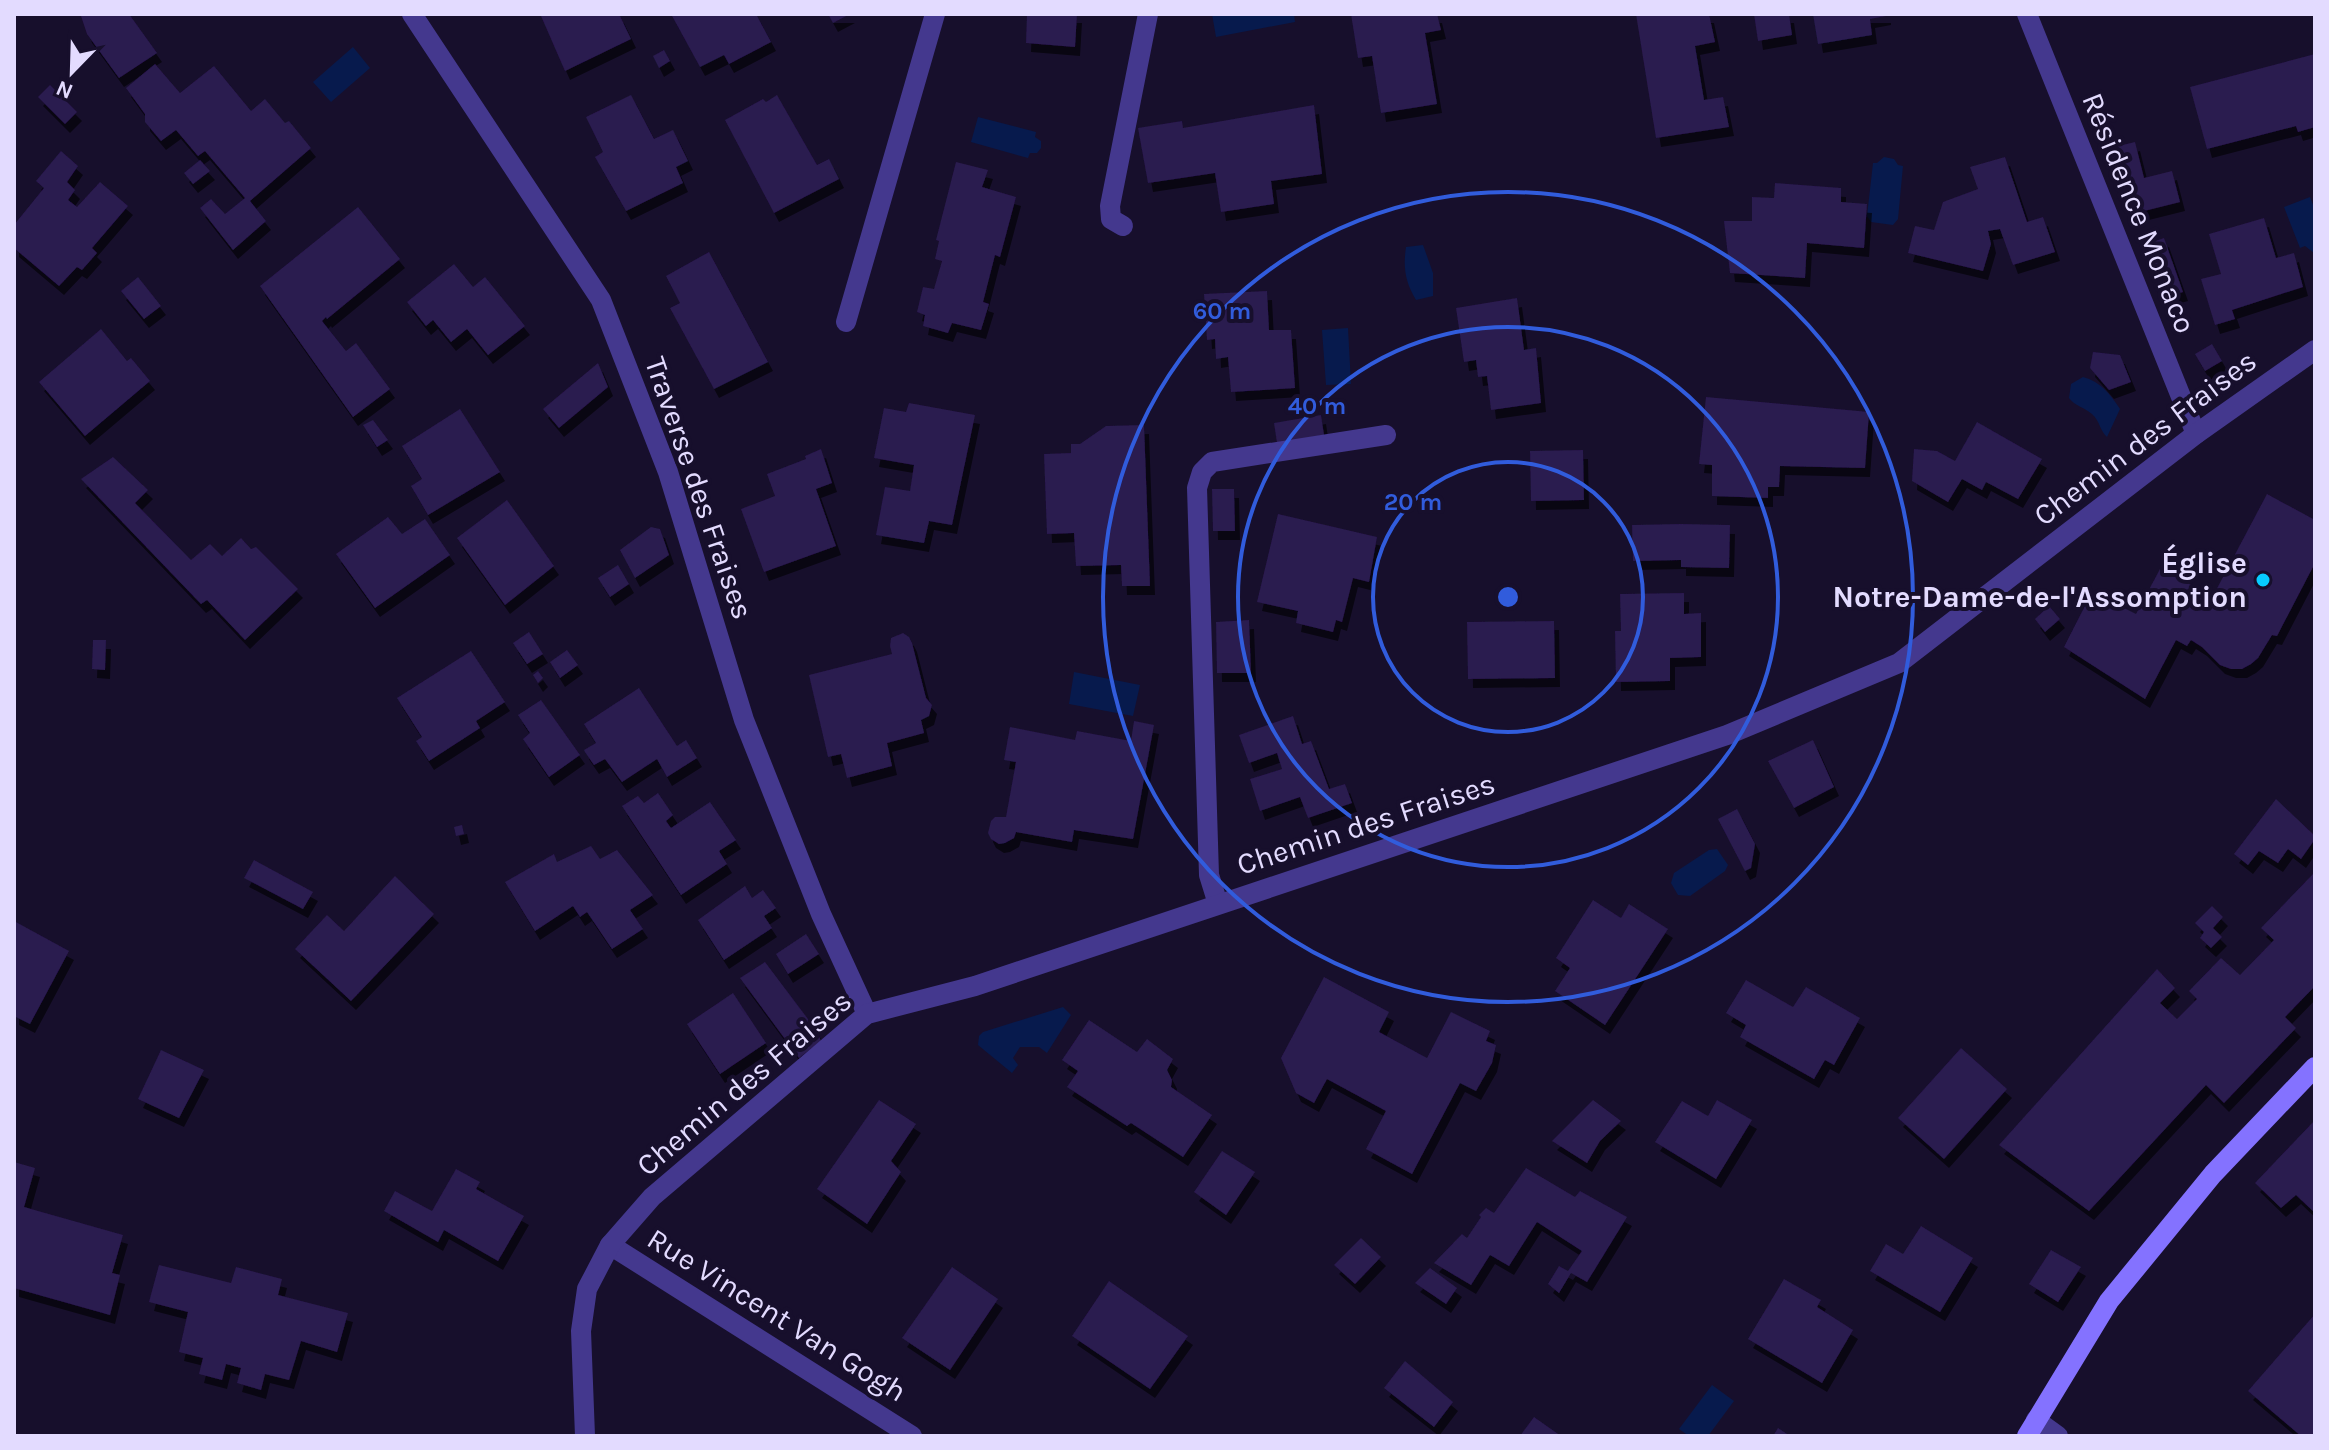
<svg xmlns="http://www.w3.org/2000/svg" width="2329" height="1450" font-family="Karla,sans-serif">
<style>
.water{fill:#071a4d}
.building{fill:#2a1a4f;filter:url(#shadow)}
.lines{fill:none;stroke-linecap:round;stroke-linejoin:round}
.lane{stroke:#44388e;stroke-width:20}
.street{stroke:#44388e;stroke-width:20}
.secondary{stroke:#8472ff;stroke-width:20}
.ring{fill:none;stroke:#315cdc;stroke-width:4}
.poi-dot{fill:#07ccff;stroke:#170f2c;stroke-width:3}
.labels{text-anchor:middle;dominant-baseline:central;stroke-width:8;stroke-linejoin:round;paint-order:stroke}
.street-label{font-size:30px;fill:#e3dbff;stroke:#170f2c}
.poi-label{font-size:30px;font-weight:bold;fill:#e3dbff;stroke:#170f2c;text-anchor:end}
.centre{fill:#315cdc;stroke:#170f2c;stroke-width:4}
.ring-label{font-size:24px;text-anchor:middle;font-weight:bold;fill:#315cdc;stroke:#170f2c;stroke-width:8;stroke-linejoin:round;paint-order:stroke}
</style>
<defs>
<filter id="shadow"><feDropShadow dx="5" dy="9" stdDeviation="0" flood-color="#0009"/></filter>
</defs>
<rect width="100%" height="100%" fill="#170f2c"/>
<!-- water -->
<g class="water">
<path d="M1212,14H1294L1295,22L1216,37Z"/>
<path d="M353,47L370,68L331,102L313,82Z"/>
<path d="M978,117L1036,132L1035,137L1041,141V148L1037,153H1030L1028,158L971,142Z"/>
<path d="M1884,157L1894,159L1898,165L1903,166L1898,219L1893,225L1871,222L1867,216L1873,163H1877Z"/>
<path d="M2310,197L2315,210L2314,253L2305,246L2300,248L2284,207Z"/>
<path d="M1423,245L1433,273V296L1416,300C1405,282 1403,267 1406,247Z"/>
<path d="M1348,328L1351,384L1326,385L1322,330Z"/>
<path d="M2083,377C2100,381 2111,395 2120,409L2107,437C2100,431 2100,421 2092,414C2084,407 2075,406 2069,398L2071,384Z"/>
<path d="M1074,672L1140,685L1133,716L1069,704Z"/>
<path d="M1717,849L1728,865L1725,871L1690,896L1678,895L1671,883L1674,873L1709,850Z"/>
<path d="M1063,1007L1071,1015L1047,1053L1039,1047H1020L1013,1058L1018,1065L1012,1073L978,1045L979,1036L983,1032Z"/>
<path d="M1712,1385L1734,1401L1708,1436H1689L1679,1429Z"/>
</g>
<!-- building -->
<g class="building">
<path d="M84,14H129L157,53L119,78L87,34L81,16Z"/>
<path d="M545,14H619L631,39L565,71L541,16Z"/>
<path d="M671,14L747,16L756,14L771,42L729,64L724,55L700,67Z"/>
<path d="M828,14H850L833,23Z"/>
<path d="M1027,14H1077L1075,47L1026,43Z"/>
<path d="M1351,14H1437L1441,30L1425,33L1437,104L1381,113L1372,56L1358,58Z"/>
<path d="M1636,14H1709L1715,42L1695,46L1704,100L1723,97L1729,127L1656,138Z"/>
<path d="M1754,14H1789L1792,35L1758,41Z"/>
<path d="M1813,14H1886V16L1870,19L1872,35L1818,44Z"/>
<path d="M664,50L670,61L659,68L653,56Z"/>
<path d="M2315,54V127L2298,132L2296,126L2207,149L2190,87Z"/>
<path d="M155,64L180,93L214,66L251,111L265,99L285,123L289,121L311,148L250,201L266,221L233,250L200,208L211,199L225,214L245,198L205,151L198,156L176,130L161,141L145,122V114L126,88Z"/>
<path d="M50,85L77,112L65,124L38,97Z"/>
<path d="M631,95L654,139L673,130L688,161L676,167L683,183L626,211L595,157L603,152L586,117Z"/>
<path d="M777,95L817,165L829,159L839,179L774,213L725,120L763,99L766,102Z"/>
<path d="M1314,105L1322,174L1271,181L1274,204L1221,212L1215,173L1148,183L1138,128L1182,121L1183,128Z"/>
<path d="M2135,142L2144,178L2172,171L2180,202L2140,212L2133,182L2119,185L2106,149Z"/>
<path d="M61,151L78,166L67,182L75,190L68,200L77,207L100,182L128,206L92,248L97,253L82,270L77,267L59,286L14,248V225L44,188L36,181Z"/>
<path d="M2005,157L2027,222L2043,217L2055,252L2013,265L2000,229L1988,231L1991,244L1983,271L1908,253L1915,226L1934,230L1943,202L1978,189L1970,167Z"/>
<path d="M200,160L210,171L193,184L184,173Z"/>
<path d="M956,162L988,170L982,187L1016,197L1000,257L995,255L983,302L989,304L981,330L952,323L948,333L923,326L925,315L917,312L923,287L934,289L942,261L935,259L939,241L936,240Z"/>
<path d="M1775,183L1841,188V202L1867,204L1864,248L1807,243L1805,278L1730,273L1724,221H1752V197L1774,198Z"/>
<path d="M358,207L400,259L327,319L326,317L322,321L346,351L356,343L390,389L353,417L260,286Z"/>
<path d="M2264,218L2276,258L2294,253L2303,287L2232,310L2235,319L2215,325L2201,279L2221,274L2209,234Z"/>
<path d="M2164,238L2183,292L2162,298L2142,246Z"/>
<path d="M709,252L768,362L714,389L670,308L680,303L666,276Z"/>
<path d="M454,264L473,287L485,277L525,326L488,355L467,329L451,342L433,320L426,326L407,302Z"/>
<path d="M138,277L161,306L144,319L121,291Z"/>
<path d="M1267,291L1269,330H1291L1295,388L1231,392L1228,357L1216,359L1215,339L1207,340L1204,294Z"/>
<path d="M1517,298L1524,350L1536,348L1541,403L1491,410L1487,376L1478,377L1476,360L1464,362L1456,308Z"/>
<path d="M101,329L127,361L131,358L150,381L85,436L39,382Z"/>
<path d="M2212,344L2222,361L2205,371L2195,354Z"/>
<path d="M2093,352L2120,355L2131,382L2109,390L2090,368Z"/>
<path d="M598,363L608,387L559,428L543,409Z"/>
<path d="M1706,397L1869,412L1865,468L1780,466L1779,487H1768V498L1712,496V465L1699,464Z"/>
<path d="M909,403L975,415L952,525L929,521L924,543L876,535L885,487L910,491L914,465L874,458L884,408L906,412Z"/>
<path d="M460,409L500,472L428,515L411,486L422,479L402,446Z"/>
<path d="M1321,415L1324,435L1277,443L1274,423Z"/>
<path d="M373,420L388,440L377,447L363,425Z"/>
<path d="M1977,422L2042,459L2018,499L1986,482L1982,490L1962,479L1948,502L1912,481L1914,449L1937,451L1955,461Z"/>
<path d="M1144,425L1150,586H1122L1121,565L1076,566L1074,533L1047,534L1044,454L1071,453V444H1080L1106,426Z"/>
<path d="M821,449L832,483L816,489L836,546L764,572L741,509L775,496L767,474L806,459L805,456Z"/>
<path d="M1583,450L1584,500L1531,501L1530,451Z"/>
<path d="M113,457L148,490L135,503L191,560L210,544L222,556L241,538L251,549L256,547L298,589L245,640L207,600L201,604L81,479Z"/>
<path d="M1212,489H1234L1235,531H1213Z"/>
<path d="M2267,494L2315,520V563L2277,636L2272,635L2258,658L2251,664L2242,669H2231L2220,665L2202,647L2191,640L2187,646L2176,640L2145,699L2064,647L2092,592L2136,614L2160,569L2213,596Z"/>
<path d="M507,500L554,566L505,605L457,538Z"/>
<path d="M1278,514L1377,537L1369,582L1353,578L1342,622L1336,620L1333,632L1296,623L1298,611L1257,602Z"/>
<path d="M388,517L402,534L425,519L450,555L375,608L336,554Z"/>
<path d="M1681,524L1730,525L1729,568L1681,567V560L1633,561L1632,525Z"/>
<path d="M651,527L660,529L669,555L635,578L620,550Z"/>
<path d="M618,565L629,584L610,597L598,578Z"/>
<path d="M1684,593V614L1701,613V657L1670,658V681L1616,682L1615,631H1621L1620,594Z"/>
<path d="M2049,606L2060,619L2045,632L2035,619Z"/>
<path d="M1249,620L1251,673H1217L1216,622Z"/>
<path d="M1554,621L1555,678L1468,679L1467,622Z"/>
<path d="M529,632L543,654L527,664L513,643Z"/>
<path d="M903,633L909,637L912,643L926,698L932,705L929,716L921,720L924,733L887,743L892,766L847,778L841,754L828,757L809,675L892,654L890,646L891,638Z"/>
<path d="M93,640H106L105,670L92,669Z"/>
<path d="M567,650L578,665L560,678L550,662Z"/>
<path d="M471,651L505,702L476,721L480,728L429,761L416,741L422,737L397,698Z"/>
<path d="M538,671L543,678L538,683L533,675Z"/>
<path d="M639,688L677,746L686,740L697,758L667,777L657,759L622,782L605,759L594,765L585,752L584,750L596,743L584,724Z"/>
<path d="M541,700L580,755L549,777L523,739L530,733L518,715Z"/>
<path d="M1293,716L1302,744L1311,741L1329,789L1345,784L1352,803L1308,818L1300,797L1260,811L1250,779L1282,769L1277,753L1249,763L1239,735Z"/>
<path d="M1134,721L1154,725L1133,839L1074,830L1072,842L1016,832L1014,838L1005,843L999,844L991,839L988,833L991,821L995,817H1006L1016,762L1004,760L1010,727L1075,740L1077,731L1131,741Z"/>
<path d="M1813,740L1834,787L1794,808L1768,761Z"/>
<path d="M658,793L673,815L666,821L671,828L710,802L736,840L719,851L727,864L681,895L622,806L638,796L644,803Z"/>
<path d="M2276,799L2315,836V839L2301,859L2288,849L2278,863L2259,851L2248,865L2234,854Z"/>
<path d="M1737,809L1755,844L1751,868L1745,871L1718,819Z"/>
<path d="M462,825L464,834L456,836L454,827Z"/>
<path d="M591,846L600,859L617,850L653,895L630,910L643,929L612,949L587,912L580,917L573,906L535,931L505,882L554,854L557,862Z"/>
<path d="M254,860L313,892L303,909L244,878Z"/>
<path d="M2313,874L2315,986L2285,1017L2296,1028L2224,1103L2206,1085L2089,1211L1999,1145L2157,969L2175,988L2160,1003L2177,1019L2197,999L2189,991L2221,958L2240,975L2274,940L2261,928Z"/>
<path d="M395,876L434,914L351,1001L295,949L327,915L344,931Z"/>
<path d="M745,886L752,898L763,890L776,908L764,916L772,928L724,960L698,920Z"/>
<path d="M1593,900L1621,918L1629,904L1668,929L1605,1025L1555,991L1570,968L1556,958Z"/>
<path d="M2212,906L2223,917L2213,928L2222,937L2211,948L2200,938L2204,932L2195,923Z"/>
<path d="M14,921L69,951L30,1024L14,1016Z"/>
<path d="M806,934L819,954L788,974L776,954Z"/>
<path d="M765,962L817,1031L821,1041L799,1058L740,978Z"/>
<path d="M1324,977L1389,1012L1379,1032L1427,1058L1451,1012L1490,1031L1486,1041L1496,1045L1492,1063L1476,1091L1460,1083L1412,1174L1366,1149L1386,1111L1327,1079L1314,1103L1296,1093L1281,1058Z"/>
<path d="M1746,980L1793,1007L1806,987L1860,1018L1834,1065L1825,1060L1814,1079L1740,1037L1746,1025L1726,1013Z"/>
<path d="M733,993L766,1043L720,1074L687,1024Z"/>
<path d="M1089,1020L1137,1052L1147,1039L1173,1059L1167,1070L1172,1080L1171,1087L1212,1115L1183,1157L1131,1123L1127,1126L1067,1087L1078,1071L1062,1060Z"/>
<path d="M1961,1048L2007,1089L1944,1159L1898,1118Z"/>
<path d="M161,1050L204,1070L179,1118L138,1099Z"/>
<path d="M879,1100L916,1124L891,1161L901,1172L867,1224L817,1189Z"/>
<path d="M1593,1100L1621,1121L1600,1141L1587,1163L1552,1141Z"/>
<path d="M1717,1100L1752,1120L1716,1179L1655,1142L1682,1101L1708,1116Z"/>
<path d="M2315,1120V1213L2296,1195L2281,1208L2255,1183Z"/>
<path d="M1222,1151L1255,1172L1226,1215L1194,1192Z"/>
<path d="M14,1162L35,1168L24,1207L123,1235L112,1273L120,1275L110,1315L14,1288Z"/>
<path d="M1526,1168L1575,1197L1580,1191L1627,1217L1587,1282L1571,1273L1559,1293L1548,1284L1559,1266L1568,1271L1582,1251L1537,1222L1509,1266L1490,1255L1471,1285L1434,1263L1462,1234L1467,1238L1481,1217L1479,1215L1486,1208L1494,1213Z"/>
<path d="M456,1169L480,1182L476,1189L524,1216L498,1261L444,1230L438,1242L384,1211L395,1191L432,1211Z"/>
<path d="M1921,1226L1973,1258L1940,1312L1870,1271L1886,1244L1903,1254Z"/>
<path d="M1361,1238L1381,1257L1355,1284L1334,1265Z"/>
<path d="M2051,1250L2081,1267L2058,1302L2029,1284Z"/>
<path d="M159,1265L231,1283L236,1267L282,1279L278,1295L348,1313L337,1352L301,1341L289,1380L265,1374L261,1390L237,1383L241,1368L226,1364L222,1380L199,1374L203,1358L179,1352L188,1312L149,1302Z"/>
<path d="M952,1267L998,1299L950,1370L902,1338Z"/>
<path d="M1430,1268L1457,1288L1446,1304L1415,1283Z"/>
<path d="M1784,1279L1821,1300L1817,1307L1853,1330L1822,1383L1748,1339Z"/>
<path d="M1109,1281L1188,1336L1150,1389L1072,1336Z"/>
<path d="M2315,1314V1436H2301L2248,1391Z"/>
<path d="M1405,1361L1453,1402L1434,1427L1384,1388Z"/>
<path d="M1534,1417L1561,1436H1520Z"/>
<path d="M1778,1428L1790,1436H1773Z"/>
</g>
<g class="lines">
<!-- lane -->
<path class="lane" d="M2036,1420L2058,1436"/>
<!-- street -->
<g class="street">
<path d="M412,14L601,300L668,472L744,720L821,914L867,1014"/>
<path d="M2027,14L2196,434"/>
<path d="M1123,226L1111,219L1110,206L1148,14"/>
<path d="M846,322L935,14"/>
<path d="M1218,904L1209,875L1197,488L1202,472L1212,462L1386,435"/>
<path d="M610,1245L912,1436"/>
<path d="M585,1436L581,1331L587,1289L610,1245L652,1197L867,1014L975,986L1727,735L1899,663L2196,434L2315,350"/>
</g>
<!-- secondary -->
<path class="secondary" d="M2027,1436L2109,1301L2213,1174L2315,1067"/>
</g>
<!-- distance rings -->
<g class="ring">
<circle cx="1508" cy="597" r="135"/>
<circle cx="1508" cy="597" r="270"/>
<circle cx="1508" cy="597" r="405"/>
</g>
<!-- markers -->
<circle class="poi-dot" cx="2263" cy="580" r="8"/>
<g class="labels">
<!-- street labels -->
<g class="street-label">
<text transform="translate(2139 213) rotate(68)">Résidence Monaco</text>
<text transform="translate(2145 438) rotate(-37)">Chemin des Fraises</text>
<text transform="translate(699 488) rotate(71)">Traverse des Fraises</text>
<text transform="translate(1366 824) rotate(-18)">Chemin des Fraises</text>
<text transform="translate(744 1083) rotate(-40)">Chemin des Fraises</text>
<text transform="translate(777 1315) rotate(32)">Rue Vincent Van Gogh</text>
</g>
<!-- poi labels -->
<g class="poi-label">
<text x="2247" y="563">Église<tspan x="2247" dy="34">Notre-Dame-de-l'Assomption</tspan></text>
</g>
</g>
<circle cx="1508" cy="597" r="12" class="centre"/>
<g class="ring-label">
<text x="1222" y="319">60 m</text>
<text x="1317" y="414">40 m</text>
<text x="1413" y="510">20 m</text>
</g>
<!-- border -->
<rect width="2329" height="1450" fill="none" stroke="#e3dbff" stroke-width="32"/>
<!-- north arrow -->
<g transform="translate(72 72) rotate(203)" stroke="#170f2c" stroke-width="6" paint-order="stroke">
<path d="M0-6L14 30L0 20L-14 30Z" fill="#e3dbff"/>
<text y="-12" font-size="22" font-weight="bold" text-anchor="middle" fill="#e3dbff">N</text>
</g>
</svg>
